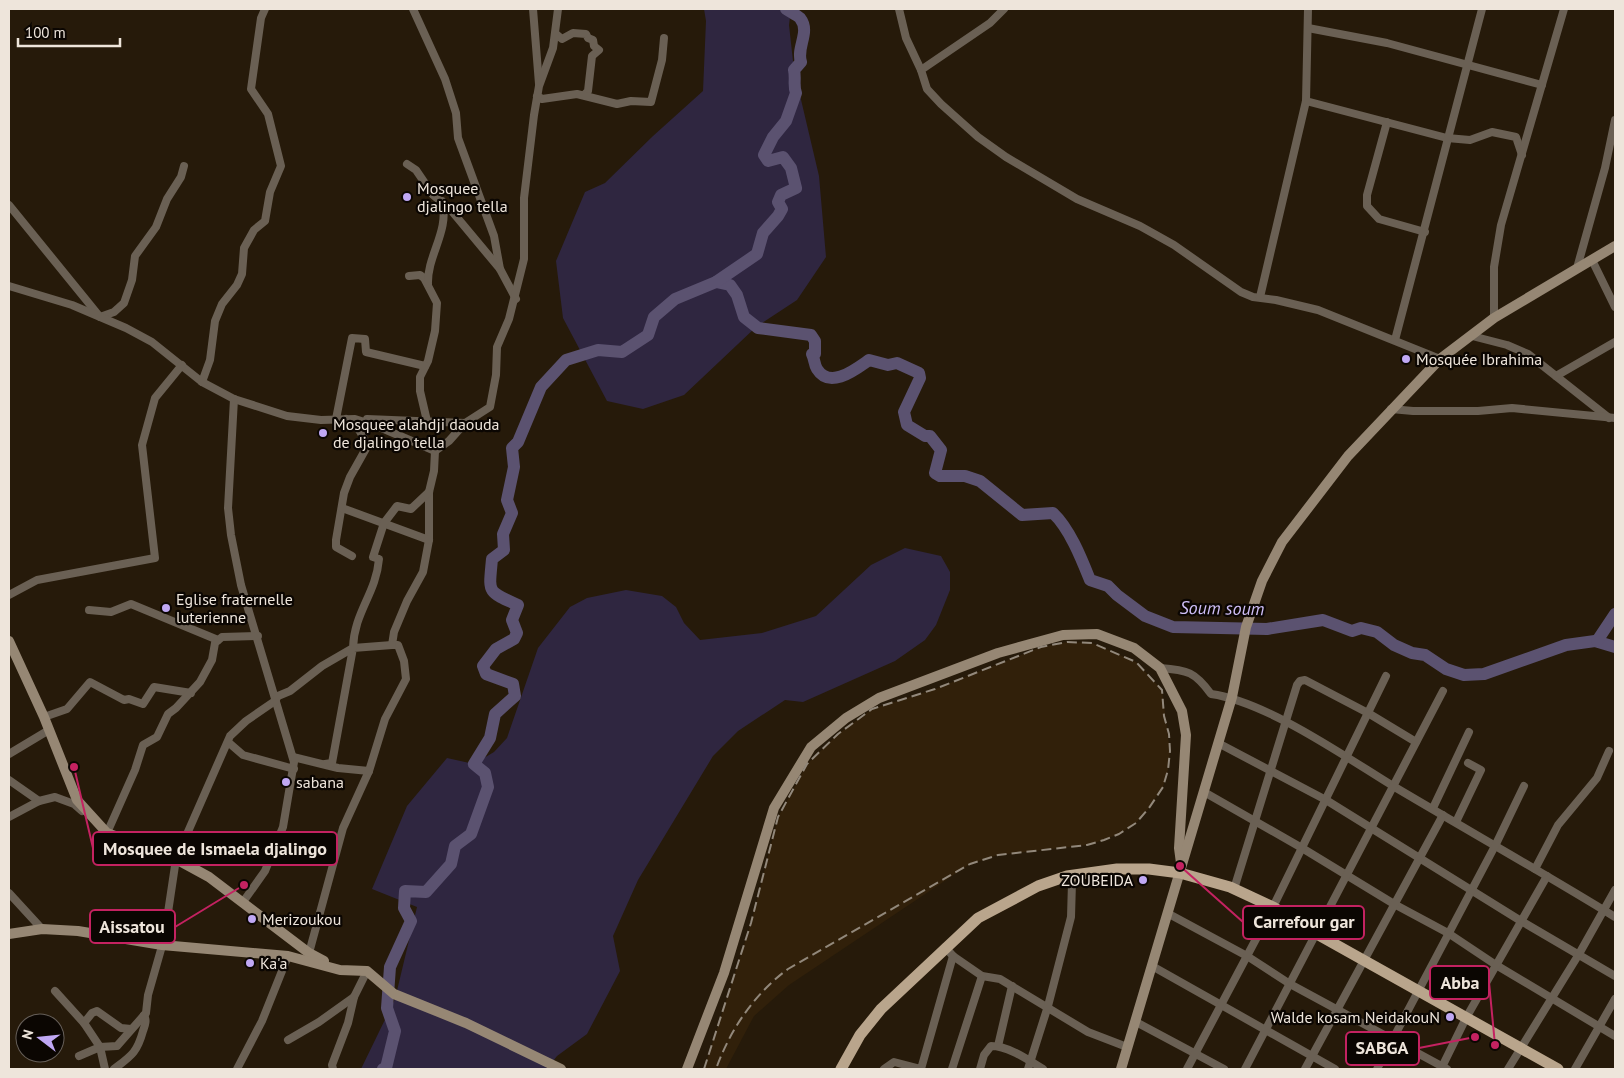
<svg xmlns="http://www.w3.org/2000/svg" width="1624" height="1078" font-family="'PT Sans',sans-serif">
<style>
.built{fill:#31200a}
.green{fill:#2f2640}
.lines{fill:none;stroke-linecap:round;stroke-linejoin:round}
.river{stroke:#5b5270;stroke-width:12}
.street{stroke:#6a6054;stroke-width:8}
.secondary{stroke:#968774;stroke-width:10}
.primary{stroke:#b9a58c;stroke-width:11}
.rail{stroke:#92887b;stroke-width:2;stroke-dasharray:10 5;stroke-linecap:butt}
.poi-dot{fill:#c0a8f4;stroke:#0b0602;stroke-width:2}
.labels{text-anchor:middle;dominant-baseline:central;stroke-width:4.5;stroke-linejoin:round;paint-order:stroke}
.poi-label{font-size:16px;fill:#eee5db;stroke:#0b0602;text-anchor:start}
.water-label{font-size:18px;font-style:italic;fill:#cebef6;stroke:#0b0602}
.leader{fill:none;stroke:#c42261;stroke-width:2}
.callout-dot{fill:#c42261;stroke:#0b0602;stroke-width:2}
.callout{fill:#0b0602;stroke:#c42261;stroke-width:2}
.callout-label{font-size:18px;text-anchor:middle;font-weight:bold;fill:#eee5db}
</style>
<rect width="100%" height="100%" fill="#261a0a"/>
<!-- built -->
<path class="built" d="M1067,642L1092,643L1136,662L1162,690L1170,751L1168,770L1163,787L1149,808L1136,823L1119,834L1104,840L1087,845L998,855L970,864L789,985L754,1016L726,1069H704L751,923L778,817L807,764L838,734L872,709L935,689L1041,647Z"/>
<!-- green -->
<g class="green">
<path d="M704,9H791L789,25L794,70L819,176L826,257L797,300L756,327L684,395L643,409L607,401L563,318L556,261L585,192L605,183L653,136L703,91L706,21Z"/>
<path d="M905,548L941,556L950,572V590L936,625L925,640L895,661L803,702L785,700L738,731L713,756L638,880L613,936L620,971L587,1034L557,1056L547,1069H361L395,999L417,907L372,889L407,806L447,758L474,764L494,752L507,738L538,648L570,607L587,598L626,590L662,596L676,607L684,623L700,640L762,633L816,616L871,565Z"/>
</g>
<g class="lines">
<!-- river -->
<g class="river">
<path d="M716,282L730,285L737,295L744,317L758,328L811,335L815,341V354H812C815,360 814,364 817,369C830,390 856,369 869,360L888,365L897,363L919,373L920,378L904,412L907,425L925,436H930L941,450L935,473L940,476H965L980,481L1022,515L1053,513C1070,529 1082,560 1090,580L1108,586L1117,595L1145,616L1173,627L1267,629L1323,620L1352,631L1361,628L1377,632L1394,645L1412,653L1425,655L1446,669L1464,675L1484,674L1566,645L1595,641L1615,647"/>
<path d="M1597,641L1615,614"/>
<path d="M383,1069L386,1068L395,1031L387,1008L390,967L411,921L404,908L405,891L426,892L451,864L455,846L471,834L488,787L485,773L474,764L490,738L495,714L515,696L513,684L486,674L483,666L496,649L514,639L517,633L512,620L518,605C486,591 489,593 492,559L504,550L503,534L512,513L507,500L514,467L512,448L518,442L541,387L566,360L598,350L622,352L648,335L654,317L675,299L716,282L757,254L763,233L778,216L782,209L778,202L781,195L796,188L791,168L783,157L768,161L764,155L773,137L786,121L796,93C793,85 796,79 794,70L801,62C796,47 811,32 800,18C797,15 790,12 786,9"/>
</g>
<!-- street -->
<g class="street">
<path d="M413,9L445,79L456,113L458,138L494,236L500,269L516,299"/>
<path d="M533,9L539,84"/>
<path d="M899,9L906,38L921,70"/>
<path d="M1004,9L990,23L921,70L927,89L941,104L978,137L1006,157L1077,199L1140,226L1174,245L1241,292L1253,297L1276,300L1318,310L1440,359"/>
<path d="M1308,28L1387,43L1542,85"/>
<path d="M556,34L562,39L573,33L586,34L588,38L593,40L594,46L599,50L592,56L588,91L584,95"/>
<path d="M537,96L542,99L577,94L617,104L631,101L651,102L662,60L664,38"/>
<path d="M1306,101L1447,138L1470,140L1492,132L1516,137L1522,155"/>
<path d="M1387,122L1367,195V206L1379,219L1425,232"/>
<path d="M407,164L416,170L433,195L450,209L500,269"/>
<path d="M9,205L100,317L114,312L124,303L132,280L135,256L156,227L167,199L181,177L184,166"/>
<path d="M1592,260L1615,307"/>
<path d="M1577,268L1605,168L1615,120"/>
<path d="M409,276L420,275L424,278L437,303L435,331L428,361L420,377V391L427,421"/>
<path d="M428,284C427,255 450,231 442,201"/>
<path d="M9,286L72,305L126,328L152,342L202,382L234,399L287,416L321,420L355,419L377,426L435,451L434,471L429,492V540L423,572L407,601L394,632L392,645H398L404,661L406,679L385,719L369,771L343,828L309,953"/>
<path d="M1260,297L1306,101L1308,9"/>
<path d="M1494,318V267L1501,225L1564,9"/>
<path d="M1472,336L1507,345L1528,354L1609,418"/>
<path d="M1395,340L1482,9"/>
<path d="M1556,376L1615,342"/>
<path d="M202,382L210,360L215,321L222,304L237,285L242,274L244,248L254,230L265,221L270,192L281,166L268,114L251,89L261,18L265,9"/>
<path d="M234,399L228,508L231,535L241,585L294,762L283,827L265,871L243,902"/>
<path d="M1391,409L1413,411H1478L1512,408L1615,418"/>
<path d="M336,419L352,338L365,339L366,352L425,366"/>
<path d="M346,419L359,430L368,445L350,477L344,493L336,540V547L352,556"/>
<path d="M367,419L465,423"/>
<path d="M435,451L449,441L465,423L490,407L496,375L497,347L509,319L524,259V198L534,115L539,86L553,48L558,9"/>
<path d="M342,508L429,540"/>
<path d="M9,595L37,580L155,558L142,445L155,398L182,365"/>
<path d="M89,610L111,612L131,604L218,640"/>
<path d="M1160,668C1188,670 1195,672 1211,694C1267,702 1344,756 1393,786C1467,830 1542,872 1615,917"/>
<path d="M44,717L67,709L90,682L124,700L129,699L143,704L154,687L191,693"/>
<path d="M228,742L243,755L294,769"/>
<path d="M1218,743L1326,800L1521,921L1615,976"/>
<path d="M9,754L49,730"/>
<path d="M293,757L338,768L369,771"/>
<path d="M325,764L332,763L353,648L392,645"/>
<path d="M9,780L39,801"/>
<path d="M1204,792L1302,848L1394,904L1448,933L1496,965L1615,1036"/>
<path d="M1433,808L1469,732"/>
<path d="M9,817L39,801L55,797L74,804L82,811"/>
<path d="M1456,822L1481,770L1468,763"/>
<path d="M107,833L135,770L143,745L157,737L168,714L176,708L200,682L212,660L215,643L222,637L258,636"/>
<path d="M1535,869L1558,825L1597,778L1609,751"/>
<path d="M1234,889L1297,685L1300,681L1305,680L1368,713L1416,742"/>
<path d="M9,893L42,929"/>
<path d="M1169,914L1247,956L1290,984L1447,1069"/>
<path d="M945,947L953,956L982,976L1000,979L1088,1032L1127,1047"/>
<path d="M1152,966L1335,1069"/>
<path d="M55,991L84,1023L92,1013L97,1011L121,1028L131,1029"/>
<path d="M1136,1022L1224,1069"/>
<path d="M84,1023L100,1047L105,1069"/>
<path d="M288,1040L319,1022L354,997L367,971"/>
<path d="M998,1046L1012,986"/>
<path d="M79,1056L100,1047L117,1046L146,1013L148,995L164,939L176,859L230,736L246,721L275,701L278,696L290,691L322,666L353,648C354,612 376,594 379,559L373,557L384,523L397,506L411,509L429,492"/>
<path d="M114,1069C131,1056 137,1053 143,1031C145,1025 147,1021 144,1015"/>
<path d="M237,1069L262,1021L288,956"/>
<path d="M333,1069L332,1065L348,1023L354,997"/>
<path d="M884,1069L894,1062L921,1069L953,956"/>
<path d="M952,1069L982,976"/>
<path d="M980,1069L984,1055L991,1046C1009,1046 1028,1060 1043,1069"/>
<path d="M1028,1069L1048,1006L1071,917L1072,882L1067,876"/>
<path d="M1187,1069L1273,907L1386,676"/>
<path d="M1245,1069L1443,691"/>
<path d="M1305,1069L1443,815"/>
<path d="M1377,1069L1496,844L1524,786"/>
<path d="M1441,1069L1466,1018L1547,876"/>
<path d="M1508,1069L1579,954L1615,890"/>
<path d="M1575,1069L1615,999"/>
</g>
<!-- secondary -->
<g class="secondary">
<path d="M9,641L44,717L77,800L107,833L176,859L209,877L309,953L324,961"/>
<path d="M9,934L42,929L78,931L162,945L288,956L340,970L367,971L394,994L466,1023L561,1069"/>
<path d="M687,1069L724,973L774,808L811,747L846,718L879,698L998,653L1063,635L1097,634L1134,648L1160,668L1182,711L1186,735L1179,848L1181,863"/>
<path d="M1121,1069L1232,697L1246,627L1262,581L1282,542L1348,456L1440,359L1494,318L1615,246"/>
</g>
<!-- primary -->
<path class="primary" d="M841,1069L860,1035L881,1009L978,918L1038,886L1067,876L1117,869H1149L1180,873L1230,887L1273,907L1315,933L1558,1069"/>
<!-- rail -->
<path class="rail" d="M704,1069L751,923L778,817L807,764L838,734L872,709L935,689L1041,647L1067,642L1092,643L1136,662L1162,690L1164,716L1169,734L1170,751L1168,770L1163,787L1149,808L1136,823L1119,834L1104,840L1087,845L998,855L970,864L788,969C754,994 730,1030 716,1069"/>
</g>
<!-- markers -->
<g class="poi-dot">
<circle cx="407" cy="197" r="5"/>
<circle cx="1406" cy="359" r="5"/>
<circle cx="323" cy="433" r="5"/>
<circle cx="166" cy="608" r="5"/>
<circle cx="286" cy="782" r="5"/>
<circle cx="1143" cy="880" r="5"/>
<circle cx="252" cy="919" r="5"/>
<circle cx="250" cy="963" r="5"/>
<circle cx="1450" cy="1017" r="5"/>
</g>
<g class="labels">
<!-- poi labels -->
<g class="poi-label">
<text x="417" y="188">Mosquee<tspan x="417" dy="18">djalingo tella</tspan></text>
<text x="1416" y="359">Mosquée Ibrahima</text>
<text x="333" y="424">Mosquee alahdji daouda<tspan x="333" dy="18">de djalingo tella</tspan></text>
<text x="176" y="599">Eglise fraternelle<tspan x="176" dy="18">luterienne</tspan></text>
<text x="296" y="782">sabana</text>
<text x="1133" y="880" text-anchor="end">ZOUBEIDA</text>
<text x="262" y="919">Merizoukou</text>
<text x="260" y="963">Ka'a</text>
<text x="1440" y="1017" text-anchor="end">Walde kosam NeidakouN</text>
</g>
<!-- water labels -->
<g class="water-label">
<text transform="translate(1222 608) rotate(1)">Soum soum</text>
</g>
</g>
<!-- callouts -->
<path class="leader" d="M74 767L93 848M1180 866L1243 922M244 885L175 927M1495 1045L1489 982M1475 1037L1419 1048"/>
<g class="callout-dot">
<circle cx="74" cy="767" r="5"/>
<circle cx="1180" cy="866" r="5"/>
<circle cx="244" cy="885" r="5"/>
<circle cx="1495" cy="1045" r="5"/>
<circle cx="1475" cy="1037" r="5"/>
</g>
<g class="callout">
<rect x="93" y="832" width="244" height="33" rx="5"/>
<rect x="1243" y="906" width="121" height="33" rx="5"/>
<rect x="90" y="910" width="85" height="33" rx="5"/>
<rect x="1430" y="966" width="59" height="33" rx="5"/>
<rect x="1346" y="1032" width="73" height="33" rx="5"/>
</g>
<g class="callout-label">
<text x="215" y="855">Mosquee de Ismaela djalingo</text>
<text x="1304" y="928">Carrefour gar</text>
<text x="132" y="933">Aissatou</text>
<text x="1460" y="989">Abba</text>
<text x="1382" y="1054">SABGA</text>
</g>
<!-- border -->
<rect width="1624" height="1078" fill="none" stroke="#eee5db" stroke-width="20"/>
<!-- north arrow -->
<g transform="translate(40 1038) rotate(286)"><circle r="24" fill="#0b0602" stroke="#665f59"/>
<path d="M0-4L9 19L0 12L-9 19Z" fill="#c0a8f4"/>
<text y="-8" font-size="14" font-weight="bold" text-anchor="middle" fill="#eee5db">N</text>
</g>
<!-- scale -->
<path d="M18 38v8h102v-8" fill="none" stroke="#eee5db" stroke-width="2.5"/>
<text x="25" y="38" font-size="15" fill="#eee5db" stroke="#0b0602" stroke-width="4" paint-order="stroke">100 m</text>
</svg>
